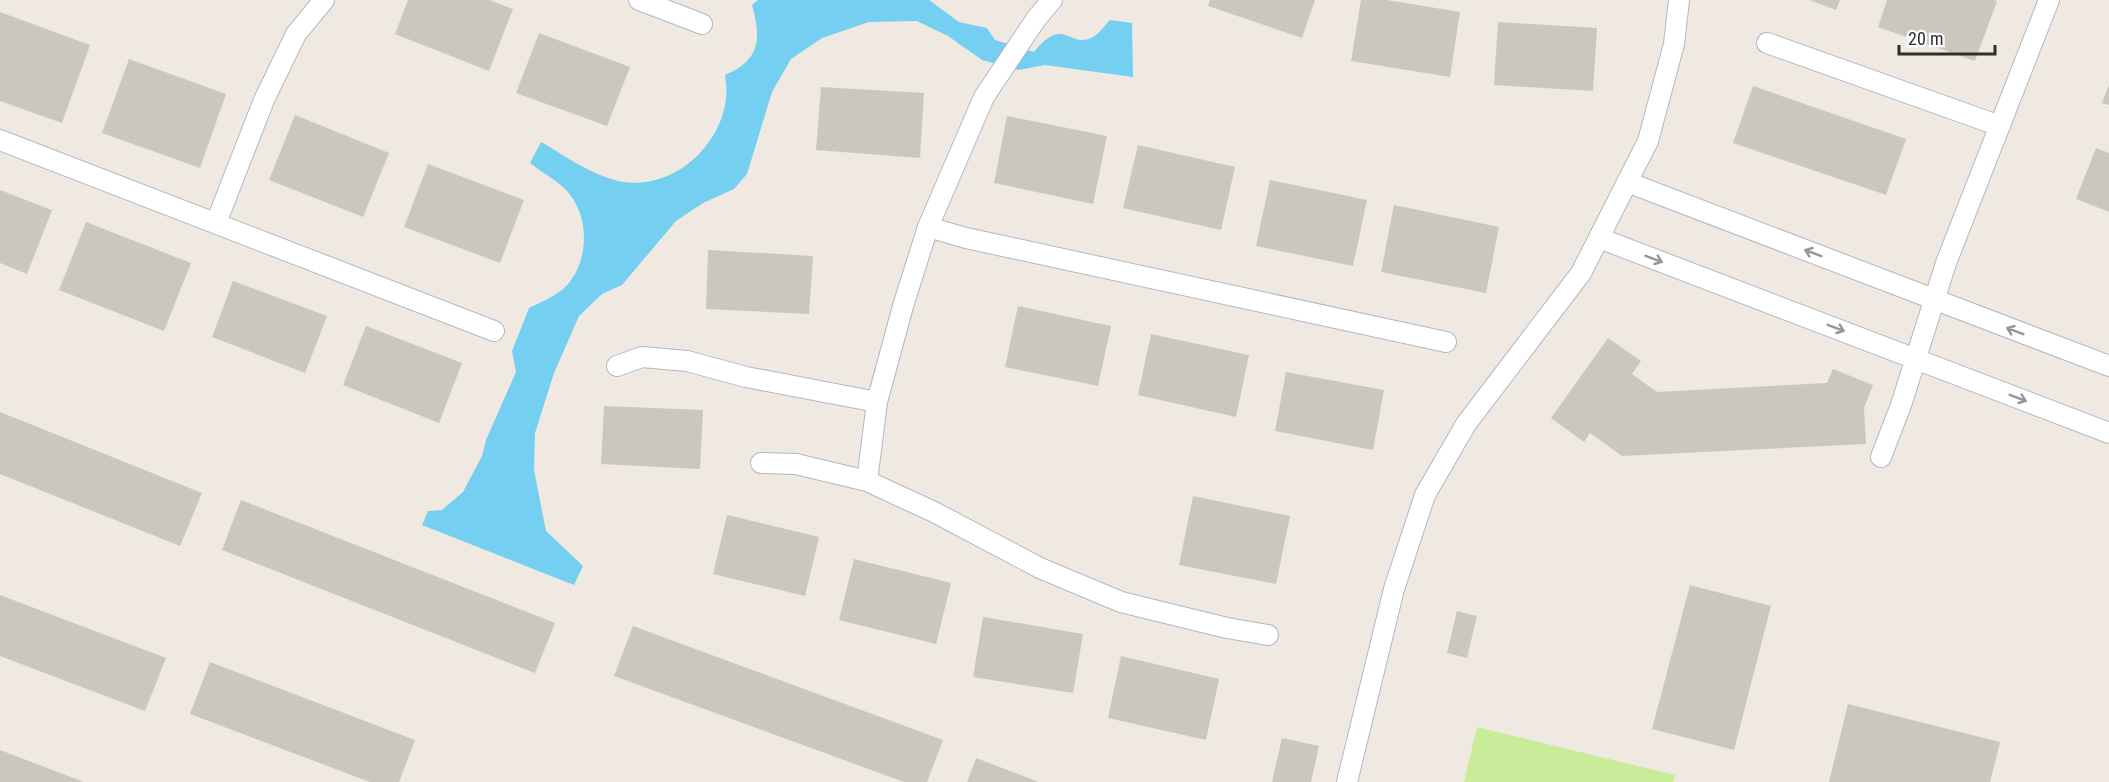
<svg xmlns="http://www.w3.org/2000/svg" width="2109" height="782" font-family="'Roboto Condensed',sans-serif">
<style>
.pitch{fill:#c9ec9a}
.water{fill:#75cff0}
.building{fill:#cbc7bf}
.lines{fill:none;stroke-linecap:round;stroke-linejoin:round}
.lane-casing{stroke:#b4b7c1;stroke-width:22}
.lane{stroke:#fff;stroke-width:20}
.oneway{stroke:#969696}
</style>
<rect width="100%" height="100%" fill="#efe9e1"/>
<!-- pitch -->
<path class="pitch" d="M1477,727L1675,775L1673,782H1464Z"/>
<!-- water -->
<path class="water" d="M758,0H929L959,22L987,28L995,40L1034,52C1064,14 1069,50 1093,37C1099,34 1105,25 1110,20L1132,23L1133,77L1045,65L1019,70L982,60L948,36L917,21L869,22L822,38L791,59L772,92L747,174L734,189L703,203L676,221L622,285L602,294L579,316L554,373L535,433L534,470L546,531L583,566L574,585L422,525L428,511L442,510L463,492L482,456L486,440L516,372L512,351L529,308C541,302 559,295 568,284C590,258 589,215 567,191C557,180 541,172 530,163L541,142C567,157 594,177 624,182C673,189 721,147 726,98C727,90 726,82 725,75C761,60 761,38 752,5Z"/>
<!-- building -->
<g class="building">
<path d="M408,0H489L513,9L489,71L395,34Z"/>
<path d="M1210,0H1315L1302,38L1208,6Z"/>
<path d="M1361,0H1387L1460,12L1450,77L1351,61Z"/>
<path d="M1809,0H1840L1836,10Z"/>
<path d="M1887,0H1993L1997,1L1975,61L1878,27Z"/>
<path d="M0,12L90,45L62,123L0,101Z"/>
<path d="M1498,22L1597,28L1593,91L1494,85Z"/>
<path d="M539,33L630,67L607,126L516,93Z"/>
<path d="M129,59L226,94L200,168L102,133Z"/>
<path d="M2109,85V105L2102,103Z"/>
<path d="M1753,86L1906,139L1886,195L1733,143Z"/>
<path d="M821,87L924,93L920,158L816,150Z"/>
<path d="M295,115L389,153L363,217L269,180Z"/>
<path d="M1007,116L1107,136L1093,204L994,183Z"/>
<path d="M1138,145L1235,167L1221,230L1123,208Z"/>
<path d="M2096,148L2109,153V212L2076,199Z"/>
<path d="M428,164L524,200L500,263L404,227Z"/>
<path d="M1270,180L1367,200L1353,266L1256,246Z"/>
<path d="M0,190L52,210L27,274L0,263Z"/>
<path d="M1394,205L1499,227L1486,293L1381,272Z"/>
<path d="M86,222L191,263L164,331L59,290Z"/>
<path d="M708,250L813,256L809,314L706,309Z"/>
<path d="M233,281L327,316L305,373L212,337Z"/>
<path d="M1018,306L1111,326L1098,386L1005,367Z"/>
<path d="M366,326L462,363L439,423L343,385Z"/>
<path d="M1151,334L1249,355L1236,417L1138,395Z"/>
<path d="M1608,338L1641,361L1632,374L1657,392L1827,383L1833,369L1873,385L1864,408L1866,444L1622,456L1590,433L1584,442L1551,418Z"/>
<path d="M1286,372L1384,390L1373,450L1275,431Z"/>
<path d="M604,406L703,410L700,469L601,464Z"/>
<path d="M0,412L202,493L180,546L0,474Z"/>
<path d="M1193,496L1290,516L1276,584L1179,565Z"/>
<path d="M241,500L555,623L535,673L222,550Z"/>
<path d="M727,515L819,537L805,596L713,574Z"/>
<path d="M854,559L951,583L936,644L839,620Z"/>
<path d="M1690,585L1771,606L1734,750L1652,729Z"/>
<path d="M0,595L166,658L145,711L0,656Z"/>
<path d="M1457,611L1477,616L1467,658L1447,653Z"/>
<path d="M983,617L1083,634L1073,693L973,677Z"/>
<path d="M633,626L943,740L927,782H904L614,676Z"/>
<path d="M1121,656L1219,679L1206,740L1108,718Z"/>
<path d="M210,662L415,740L399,782H370L190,714Z"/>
<path d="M1848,704L2000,742L1990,782H1829Z"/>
<path d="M1282,738L1319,746L1311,782H1272Z"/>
<path d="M0,750L84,782H0Z"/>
<path d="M976,758L1039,782H967Z"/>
</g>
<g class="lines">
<defs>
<g id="lane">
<path d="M639,0L702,24"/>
<path d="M1767,43L2000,126"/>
<path d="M0,140L494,331"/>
<path d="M1627,182L2109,366"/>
<path d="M216,223L264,100L296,34L324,0"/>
<path d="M928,227L966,238L1446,342"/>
<path d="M1599,238L2109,433"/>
<path d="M617,366L642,357L687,361L746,377L877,402"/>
<path d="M1881,457L1901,405L1946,263L2049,0"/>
<path d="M761,463L796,464L867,481L934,512L1040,568L1121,602L1227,628L1268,635"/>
<path d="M867,481L877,402L903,306L928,227L984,97L1036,19L1052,0"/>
<path d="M1347,782L1394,589L1425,495L1466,424L1581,273L1648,141L1674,44L1679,0"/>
</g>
</defs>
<!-- lane casing -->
<use href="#lane" class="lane-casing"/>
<!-- lane -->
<use href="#lane" class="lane"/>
</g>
<!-- one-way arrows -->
<defs><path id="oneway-shaft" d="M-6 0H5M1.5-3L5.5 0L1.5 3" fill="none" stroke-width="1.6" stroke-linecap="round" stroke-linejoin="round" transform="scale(1.5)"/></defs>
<g class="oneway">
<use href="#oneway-shaft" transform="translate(1813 253) rotate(-159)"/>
<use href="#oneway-shaft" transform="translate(1654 259) rotate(21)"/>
<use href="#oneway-shaft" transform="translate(1836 328) rotate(21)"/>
<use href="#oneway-shaft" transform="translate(2015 331) rotate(-159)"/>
<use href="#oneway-shaft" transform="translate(2018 398) rotate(21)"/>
</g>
<!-- scale -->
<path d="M1899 45v9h96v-9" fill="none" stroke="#2e2e2e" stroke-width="3"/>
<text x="1908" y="45" font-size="18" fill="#2e2e2e" stroke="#ffffff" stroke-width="4.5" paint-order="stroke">20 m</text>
</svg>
